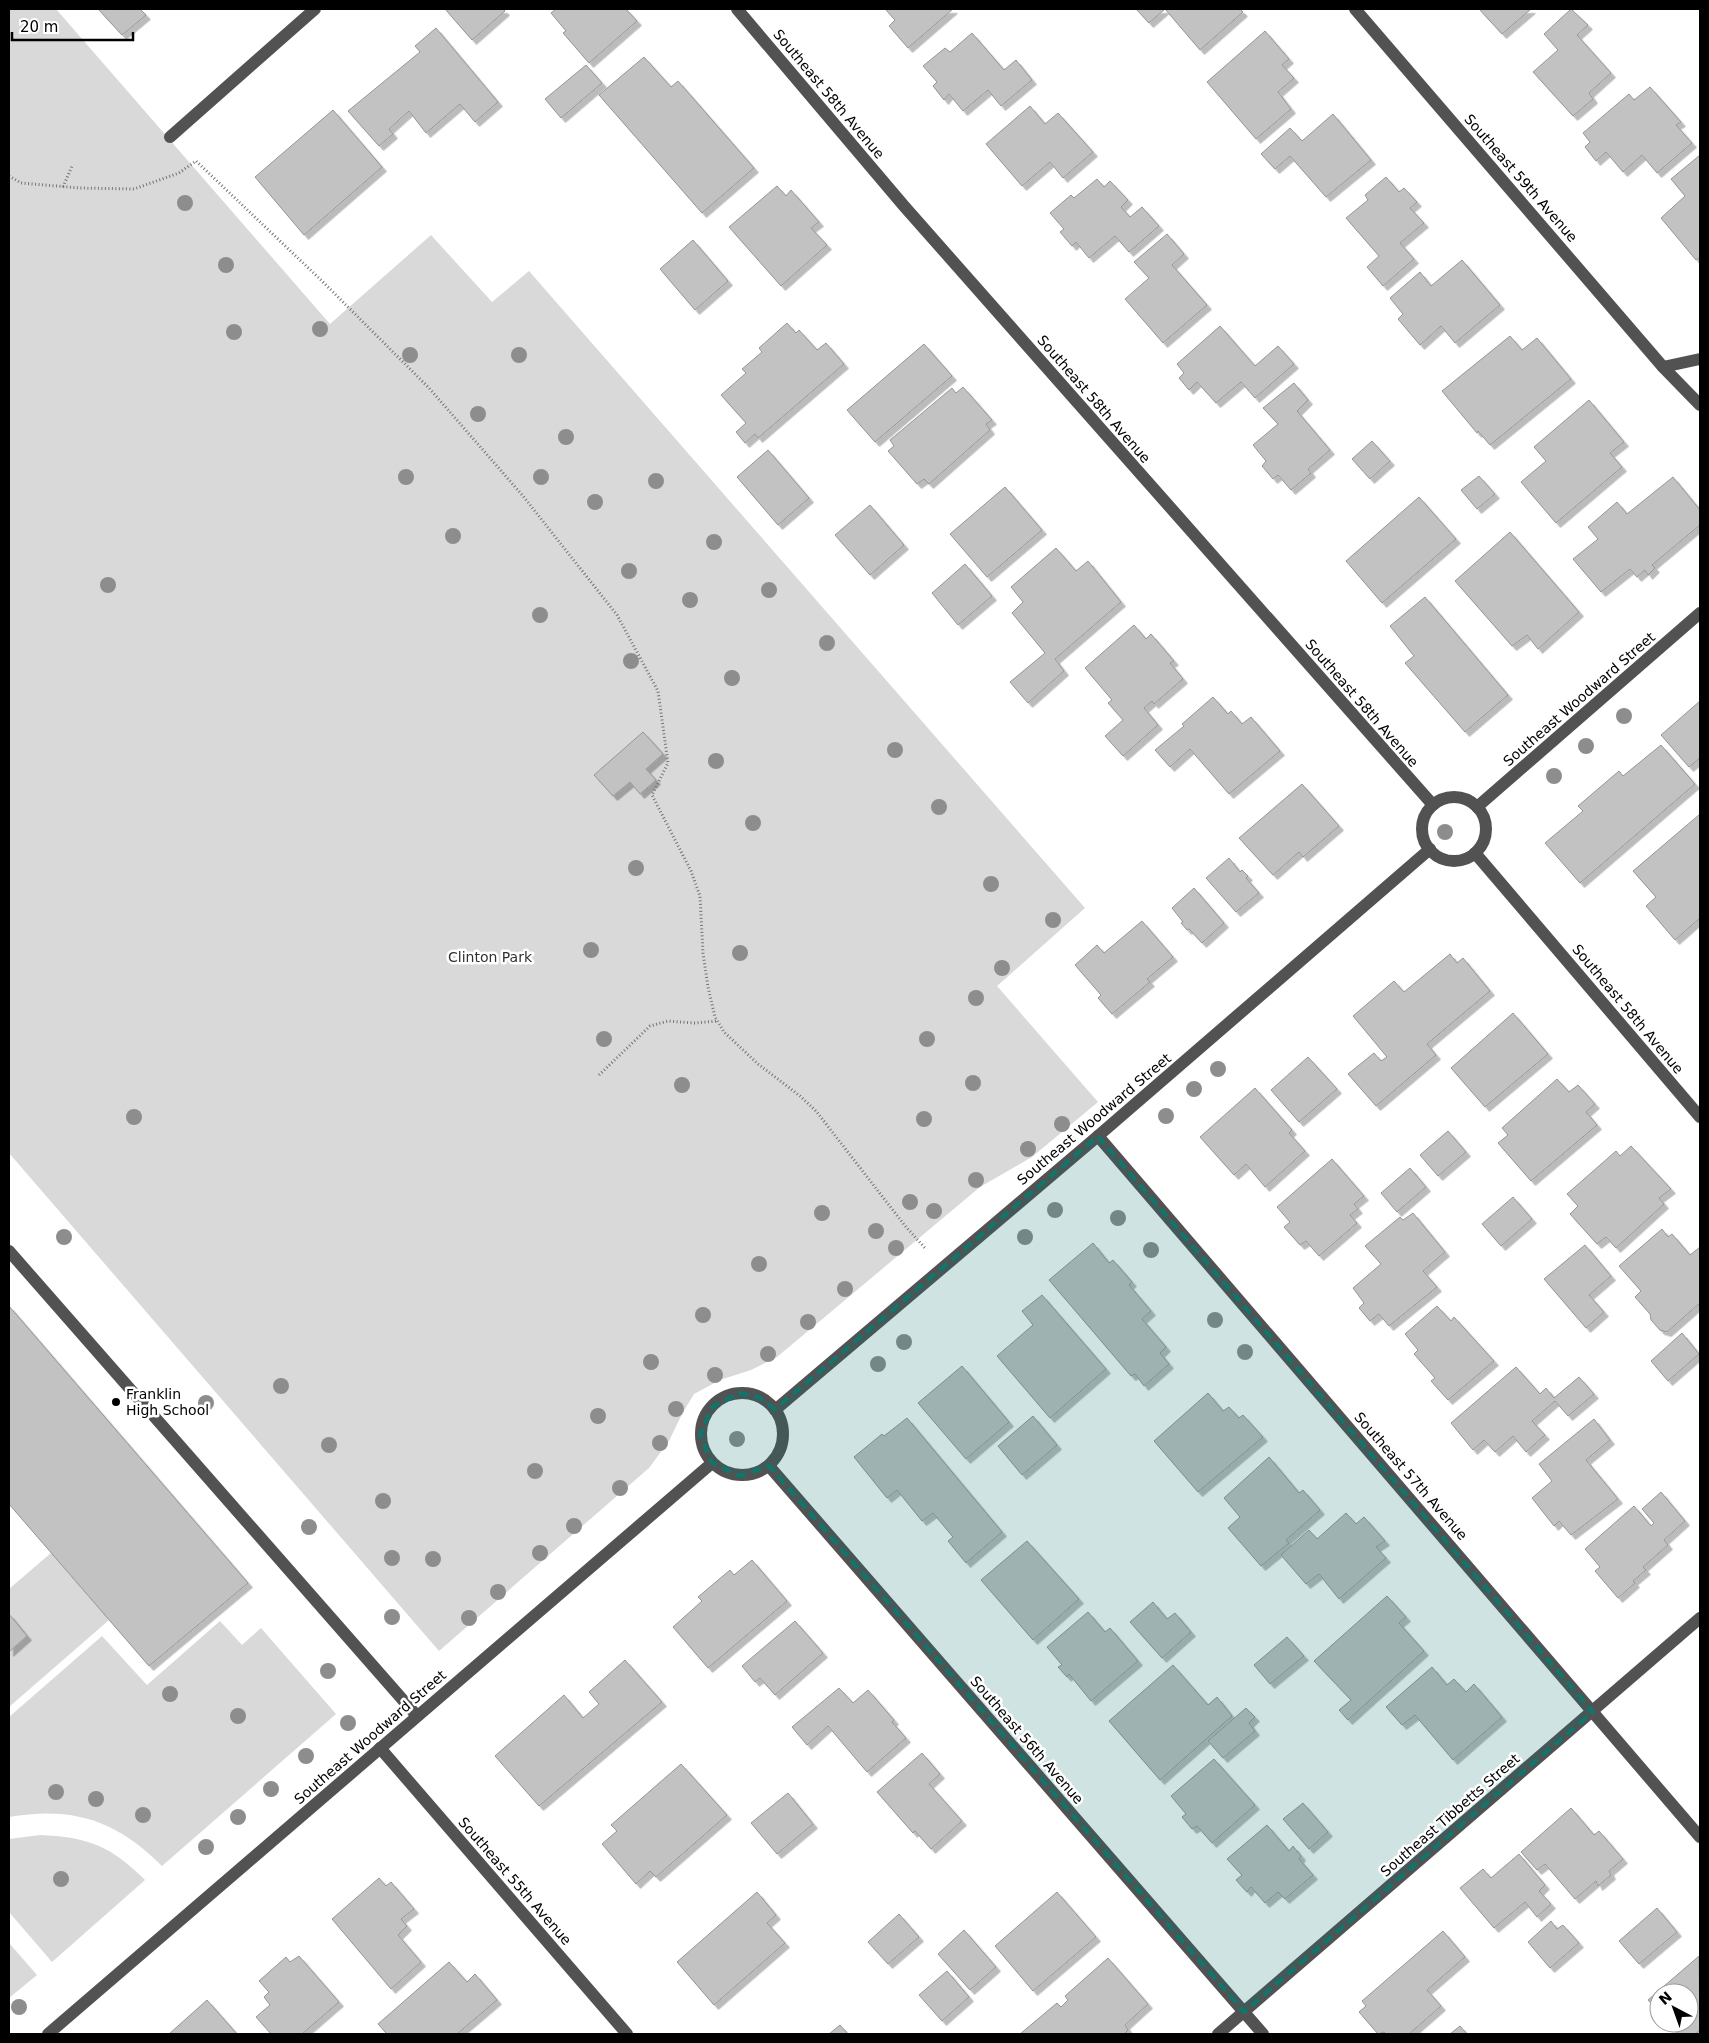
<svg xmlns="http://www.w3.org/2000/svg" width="1709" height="2043" font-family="'DejaVu Sans',sans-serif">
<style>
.green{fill:#d9d9d9}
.building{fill:#c2c2c2;stroke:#969696;filter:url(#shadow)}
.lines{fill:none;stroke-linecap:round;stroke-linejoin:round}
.path{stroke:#747474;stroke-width:3;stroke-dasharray:1 2.5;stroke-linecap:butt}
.minor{stroke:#525252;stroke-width:12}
.tree{fill:#8d8d8d}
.marked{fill:#0f766e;fill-opacity:0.2;stroke:#0f766e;stroke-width:4;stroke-dasharray:10 6;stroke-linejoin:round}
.poi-dot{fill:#000;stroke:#fff;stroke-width:2}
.labels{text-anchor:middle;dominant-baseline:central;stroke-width:5;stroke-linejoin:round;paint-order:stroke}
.street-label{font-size:14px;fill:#000;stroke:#fff}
.park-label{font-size:14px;fill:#303030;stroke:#fff}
.poi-label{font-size:14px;fill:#000;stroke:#fff;text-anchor:start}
</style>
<defs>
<filter id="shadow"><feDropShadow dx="4.5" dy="4.5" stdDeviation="0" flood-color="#0004"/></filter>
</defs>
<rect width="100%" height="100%" fill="#fff"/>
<!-- green -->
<g class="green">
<path d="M9,9H56L330,324L431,235L492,302L529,271L1085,908L997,986L1098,1102L1032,1157L980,1187L777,1357L751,1370L720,1380L694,1394L682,1414L669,1441L649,1468L439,1651L9,1153Z"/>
<path d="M51,1553L109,1620L9,1707V1652L27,1636L9,1614V1589Z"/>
<path d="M220,1621L242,1645L261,1628L336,1714L162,1866C116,1820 73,1806 9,1817V1717L102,1636L147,1685Z"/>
<path d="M40,1835C88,1837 111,1846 145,1880L52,1962L9,1912V1839Z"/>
<path d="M9,1943L37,1975L9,1998Z"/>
</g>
<!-- building -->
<g class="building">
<path d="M98,9H140L146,15L122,35Z"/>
<path d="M445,9H503L505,11L472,40Z"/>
<path d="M556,9H626L637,21L589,63L563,33L566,31L551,13Z"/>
<path d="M885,9H953L908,48L889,26L895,20Z"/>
<path d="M1136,9H1240L1243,12L1200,50L1165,9L1149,23Z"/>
<path d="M1479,9H1531L1502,34Z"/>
<path d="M1571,9L1588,25L1577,35L1611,73L1589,93L1593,99L1573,116L1533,72L1558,50L1544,34Z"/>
<path d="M436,28L498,102L475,122L460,104L426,133L409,111L389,129L393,134L379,146L348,111L420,52L415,46Z"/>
<path d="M1265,31L1289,59L1282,65L1294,78L1278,92L1291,109L1256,139L1207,82Z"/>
<path d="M972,33L1004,70L1016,60L1032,80L1001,106L988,90L963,111L949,94L944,100L933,86L937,82L923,66L945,48L950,52Z"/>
<path d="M644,57L671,87L678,81L754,168L702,213L599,95Z"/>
<path d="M586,65L602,83L561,118L545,99Z"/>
<path d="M1650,87L1681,122L1676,125L1692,143L1657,173L1642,155L1623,172L1606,152L1596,161L1585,147L1590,142L1583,133L1629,94L1634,100Z"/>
<path d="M1030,106L1045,124L1058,113L1093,152L1063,178L1050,162L1022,186L986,144Z"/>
<path d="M333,110L382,167L304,235L255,177Z"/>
<path d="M1333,114L1371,160L1326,197L1290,156L1275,169L1261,154L1290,128L1302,141Z"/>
<path d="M1700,155V257L1696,260L1661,218L1685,196L1671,179Z"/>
<path d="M1386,177L1399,192L1404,188L1417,202L1410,208L1424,223L1400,243L1414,259L1383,286L1367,267L1379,256L1346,218L1368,200L1365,195Z"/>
<path d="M1097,179L1104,187L1110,181L1128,200L1121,207L1130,217L1142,207L1159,226L1129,252L1115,236L1089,258L1076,242L1072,246L1060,232L1064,229L1050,213L1071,195L1074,198Z"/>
<path d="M777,186L786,196L791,190L819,222L811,228L827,245L781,286L729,227Z"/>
<path d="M1167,234L1184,254L1172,265L1207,305L1163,343L1125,299L1149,278L1134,262Z"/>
<path d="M693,240L728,281L695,310L660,269Z"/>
<path d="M1462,260L1500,305L1455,343L1441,326L1420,345L1398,319L1403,314L1390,298L1420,272L1431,286Z"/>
<path d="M787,323L796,333L799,330L817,350L826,343L844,364L758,438L755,434L745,443L736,432L746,423L721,395L746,373L742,369L762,352L759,348Z"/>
<path d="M1220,326L1255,366L1278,346L1294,364L1255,398L1241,382L1216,403L1197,382L1189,390L1179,378L1184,373L1177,364Z"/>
<path d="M1510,336L1522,350L1537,338L1571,379L1490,445L1478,431L1477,433L1442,391Z"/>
<path d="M924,344L952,376L875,442L847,410Z"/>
<path d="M1294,383L1308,400L1297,411L1330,450L1308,469L1311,473L1291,490L1278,475L1273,479L1262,466L1266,461L1253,445L1278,424L1263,408Z"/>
<path d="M963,387L992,420L986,424L990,430L929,484L924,479L917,484L888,451L894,446L890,440L952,388L956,393Z"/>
<path d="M1589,400L1624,442L1610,453L1622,467L1556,523L1521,482L1546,461L1534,447Z"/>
<path d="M1372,441L1390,461L1370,479L1352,459Z"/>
<path d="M768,450L809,498L778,525L737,477Z"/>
<path d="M1479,476L1495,494L1477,509L1461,490Z"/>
<path d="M1673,477L1700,510V525L1652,565L1655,568L1648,575L1645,570L1637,577L1630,569L1601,592L1573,559L1598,539L1588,527L1617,502L1627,514Z"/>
<path d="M1005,487L1042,530L987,577L950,534Z"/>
<path d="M1419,497L1456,539L1382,603L1346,561Z"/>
<path d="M870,505L904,545L870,575L835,535Z"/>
<path d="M1510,532L1579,612L1538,649L1527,635L1512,646L1455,581Z"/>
<path d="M1056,548L1076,571L1088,561L1121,602L1055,659L1064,671L1028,703L1010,682L1045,653L1012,613L1023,602L1011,587Z"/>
<path d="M965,564L992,596L958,625L932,593Z"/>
<path d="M1425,597L1508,695L1465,732L1405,663L1414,656L1390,626Z"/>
<path d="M1134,625L1146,639L1151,634L1174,661L1170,663L1183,679L1154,704L1152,701L1144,708L1158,725L1123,756L1105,736L1123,720L1108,703L1112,700L1085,668Z"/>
<path d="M1213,697L1228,714L1231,711L1242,724L1251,717L1280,751L1229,794L1190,749L1170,767L1155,750L1184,726L1182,724Z"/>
<path d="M1700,701V758L1689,767L1661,735Z"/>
<path d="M643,732L663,754L646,769L656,780L640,794L630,782L613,796L594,775Z"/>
<path d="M1661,745L1695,784L1580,883L1545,843L1583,811L1578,806L1619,771L1623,776Z"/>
<path d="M1302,784L1339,826L1303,857L1299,852L1273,875L1239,838Z"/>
<path d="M1700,814V918L1675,940L1646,906L1656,897L1633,871Z"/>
<path d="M1229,858L1240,872L1242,870L1248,876L1246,878L1259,893L1236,912L1206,878Z"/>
<path d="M1194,888L1224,923L1202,943L1189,929L1187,930L1181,923L1183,922L1172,908Z"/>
<path d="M1142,921L1173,957L1147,979L1150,982L1112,1014L1098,998L1101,995L1075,965L1097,945L1104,953Z"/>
<path d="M1450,954L1457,963L1463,958L1490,991L1427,1044L1436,1055L1376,1106L1348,1074L1374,1053L1381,1061L1387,1057L1353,1016L1394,981L1404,992Z"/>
<path d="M1513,1013L1548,1054L1485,1107L1451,1068Z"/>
<path d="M1308,1057L1337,1089L1299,1122L1271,1090Z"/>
<path d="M1557,1079L1569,1092L1578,1085L1595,1104L1586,1112L1597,1125L1531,1181L1498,1143L1508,1135L1502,1128Z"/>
<path d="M1255,1088L1292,1130L1289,1133L1305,1151L1265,1187L1246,1164L1234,1175L1200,1137Z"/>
<path d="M1448,1131L1466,1152L1438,1176L1420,1155Z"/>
<path d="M1631,1146L1671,1189L1659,1198L1664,1204L1616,1248L1606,1237L1597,1244L1570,1214L1578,1206L1567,1194L1616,1151L1620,1156Z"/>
<path d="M1332,1159L1364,1196L1354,1204L1358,1209L1350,1215L1357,1223L1319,1256L1306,1241L1300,1245L1284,1227L1290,1222L1277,1207Z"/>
<path d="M1410,1168L1426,1187L1397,1212L1381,1193Z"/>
<path d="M1513,1197L1532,1219L1501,1246L1482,1224Z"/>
<path d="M1413,1213L1445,1252L1423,1271L1437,1287L1389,1326L1379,1314L1370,1321L1359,1308L1364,1303L1353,1288L1381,1264L1365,1246L1400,1217L1403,1220Z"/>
<path d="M1662,1229L1668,1237L1672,1234L1690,1255L1700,1247V1303L1667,1332L1660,1330L1651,1320L1650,1314L1635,1297L1641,1291L1619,1266Z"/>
<path d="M1093,1243L1109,1263L1113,1260L1132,1282L1129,1285L1151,1311L1142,1319L1166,1347L1160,1353L1169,1364L1144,1386L1135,1374L1131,1376L1049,1280Z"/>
<path d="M1585,1245L1611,1276L1589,1295L1604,1312L1586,1328L1544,1279Z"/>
<path d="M1042,1295L1106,1369L1050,1418L997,1356L1033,1325L1022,1311Z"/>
<path d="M9,1306L248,1583L149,1666L9,1504Z"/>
<path d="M1437,1306L1451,1321L1454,1317L1494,1361L1448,1400L1431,1381L1435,1378L1414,1354L1418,1350L1405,1334Z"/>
<path d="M1682,1333L1699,1354L1668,1381L1651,1361Z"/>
<path d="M962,1366L1009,1422L966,1459L918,1403Z"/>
<path d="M1516,1367L1540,1394L1546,1388L1554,1398L1579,1377L1594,1394L1568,1416L1555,1401L1532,1421L1545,1435L1526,1452L1513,1436L1495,1452L1484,1440L1473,1450L1451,1423Z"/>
<path d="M1208,1393L1223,1411L1229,1407L1239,1418L1243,1415L1263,1437L1198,1492L1154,1441Z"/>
<path d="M1033,1416L1057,1445L1022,1475L998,1446Z"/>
<path d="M907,1418L1002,1532L966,1563L948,1541L953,1537L933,1513L922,1521L897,1490L887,1498L854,1457L882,1434L884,1436Z"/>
<path d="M1594,1419L1610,1440L1586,1460L1618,1499L1571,1535L1559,1521L1554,1526L1532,1498L1552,1481L1539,1464Z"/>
<path d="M1269,1457L1299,1493L1303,1490L1320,1510L1286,1540L1289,1543L1261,1566L1228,1528L1240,1517L1224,1498Z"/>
<path d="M1661,1492L1685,1521L1664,1540L1668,1545L1643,1567L1646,1570L1633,1581L1635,1583L1618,1598L1595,1571L1600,1567L1585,1549L1634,1506L1651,1526L1654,1523L1642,1509Z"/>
<path d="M1346,1513L1356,1524L1364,1517L1385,1541L1376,1547L1386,1558L1339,1599L1319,1574L1306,1584L1281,1555L1309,1530L1317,1539Z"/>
<path d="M1027,1541L1079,1599L1033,1640L981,1580Z"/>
<path d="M752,1560L787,1601L708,1668L673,1627L702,1601L698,1597L730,1570L734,1575Z"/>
<path d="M1387,1596L1406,1617L1399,1623L1424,1651L1348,1720L1339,1710L1351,1700L1314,1661Z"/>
<path d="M1153,1602L1167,1619L1175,1613L1191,1632L1162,1658L1130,1622Z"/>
<path d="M1088,1612L1105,1632L1110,1628L1138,1661L1091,1701L1069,1674L1067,1677L1058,1667L1062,1665L1047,1647Z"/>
<path d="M9,1614L27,1636L9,1652Z"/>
<path d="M795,1621L823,1653L775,1695L760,1678L755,1682L742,1666Z"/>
<path d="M1287,1637L1304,1656L1270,1684L1254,1665Z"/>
<path d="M625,1660L662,1702L539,1806L495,1756L564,1695L583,1718L599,1704L589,1692Z"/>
<path d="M1173,1665L1208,1705L1217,1697L1232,1716L1160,1780L1109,1721Z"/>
<path d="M1432,1667L1447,1685L1454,1679L1466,1692L1474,1684L1502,1717L1453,1760L1415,1715L1402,1725L1386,1707Z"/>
<path d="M839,1688L853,1703L868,1690L894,1720L892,1722L906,1738L867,1772L828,1726L807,1745L792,1727Z"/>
<path d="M1246,1708L1255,1717L1249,1723L1255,1731L1223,1758L1208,1741Z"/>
<path d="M922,1753L940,1774L929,1784L962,1821L931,1849L915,1831L913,1833L877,1792Z"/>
<path d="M1214,1759L1255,1805L1212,1843L1197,1826L1192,1829L1182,1817L1186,1814L1171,1796Z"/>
<path d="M681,1764L727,1815L656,1877L650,1871L636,1884L602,1844L617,1831L611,1825Z"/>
<path d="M788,1793L813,1824L777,1854L751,1823Z"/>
<path d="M1303,1803L1328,1832L1309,1849L1283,1819Z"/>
<path d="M1571,1808L1594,1835L1599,1831L1623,1859L1609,1871L1611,1875L1598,1886L1596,1881L1575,1899L1545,1864L1537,1870L1521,1852Z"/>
<path d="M1267,1825L1289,1851L1293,1846L1301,1856L1299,1859L1313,1875L1285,1899L1278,1892L1265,1903L1251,1887L1247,1892L1236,1880L1242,1875L1227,1859Z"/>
<path d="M1519,1854L1545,1885L1539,1891L1551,1904L1537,1917L1525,1902L1494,1928L1460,1888L1483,1869L1491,1878Z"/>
<path d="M379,1878L386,1886L391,1882L414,1909L401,1919L407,1926L398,1935L421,1962L391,1989L332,1919Z"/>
<path d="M757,1892L776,1915L767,1923L785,1943L714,2005L677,1962Z"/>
<path d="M1057,1892L1096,1937L1033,1991L995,1946Z"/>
<path d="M1657,1908L1677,1932L1639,1964L1619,1941Z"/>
<path d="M899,1914L919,1937L888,1964L868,1942Z"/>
<path d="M1551,1921L1557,1929L1563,1925L1579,1943L1550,1968L1528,1942Z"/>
<path d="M964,1930L996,1967L970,1990L938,1954Z"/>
<path d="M1443,1931L1465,1957L1427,1990L1441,2006L1409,2034H1386L1384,2032L1378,2034L1359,2012L1366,2006L1362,2001Z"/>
<path d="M299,1956L339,2002L302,2034H271L256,2017L270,2005L264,1997L269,1992L259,1981L286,1957L290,1962Z"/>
<path d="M1699,1956L1700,2030L1695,2034H1678L1668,2023H1689V1993H1659V2012L1648,2000Z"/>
<path d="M1108,1958L1148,2004L1125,2025L1128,2030L1124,2034H1020L1057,2003L1061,2007L1068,2000L1065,1996Z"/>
<path d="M449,1962L467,1982L475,1974L497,2000L457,2034H387L378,2024Z"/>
<path d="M947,1971L969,1997L942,2021L919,1995Z"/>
<path d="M207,2000L237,2034H169Z"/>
<path d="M840,2025L848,2034H829Z"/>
<path d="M1460,2026L1467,2034H1450Z"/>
</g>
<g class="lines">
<!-- path -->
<g class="path">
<path d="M9,176L21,183L80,188L134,189L179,173L196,161L322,281L429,388L523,496L617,615L658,691L668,763L652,795L691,871L700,896L703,953L708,987L715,1017L724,1032L758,1064L800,1096L816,1111L906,1227L925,1248"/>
<path d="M63,187L72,166"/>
<path d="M599,1075L650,1026L668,1021L695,1023L717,1021"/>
</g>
<!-- minor -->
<g class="minor">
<path d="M737,9L904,206L1433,805"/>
<path d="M1355,9L1663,367L1700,405"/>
<path d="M170,137L315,9"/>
<path d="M1663,367L1700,359"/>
<circle cx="1454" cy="829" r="32"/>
<path d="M1477,807L1700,613"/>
<path d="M1475,853L1700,1117"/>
<path d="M1098,1136L1700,1837"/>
<path d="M9,1251L417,1716"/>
<circle cx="742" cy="1434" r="41"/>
<path d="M775,1410L1098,1136L1430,849"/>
<path d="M769,1466L1263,2034"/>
<path d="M380,1748L627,2034"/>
<path d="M48,2034L712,1463"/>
<path d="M1218,2034L1700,1618"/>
</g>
</g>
<!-- trees -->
<g class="tree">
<circle cx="185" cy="203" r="8"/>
<circle cx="226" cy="265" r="8"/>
<circle cx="320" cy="329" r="8"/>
<circle cx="234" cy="332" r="8"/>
<circle cx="410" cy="355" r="8"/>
<circle cx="519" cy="355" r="8"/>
<circle cx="478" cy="414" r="8"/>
<circle cx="566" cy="437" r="8"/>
<circle cx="406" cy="477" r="8"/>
<circle cx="541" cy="477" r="8"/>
<circle cx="656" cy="481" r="8"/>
<circle cx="595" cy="502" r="8"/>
<circle cx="453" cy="536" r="8"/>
<circle cx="714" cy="542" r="8"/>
<circle cx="629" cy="571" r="8"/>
<circle cx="108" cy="585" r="8"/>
<circle cx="769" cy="590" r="8"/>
<circle cx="690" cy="600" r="8"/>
<circle cx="540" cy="615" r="8"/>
<circle cx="827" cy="643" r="8"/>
<circle cx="631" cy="661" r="8"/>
<circle cx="732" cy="678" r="8"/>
<circle cx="1624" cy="716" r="8"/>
<circle cx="1586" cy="746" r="8"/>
<circle cx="895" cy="750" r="8"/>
<circle cx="716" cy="761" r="8"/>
<circle cx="1554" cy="776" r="8"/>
<circle cx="939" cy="807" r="8"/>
<circle cx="753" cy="823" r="8"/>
<circle cx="1445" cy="832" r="8"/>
<circle cx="636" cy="868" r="8"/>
<circle cx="991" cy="884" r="8"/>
<circle cx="1053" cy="920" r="8"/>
<circle cx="591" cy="950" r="8"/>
<circle cx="740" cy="953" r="8"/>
<circle cx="1002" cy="968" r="8"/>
<circle cx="976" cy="998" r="8"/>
<circle cx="604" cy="1039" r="8"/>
<circle cx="927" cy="1039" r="8"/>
<circle cx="1218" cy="1069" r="8"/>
<circle cx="973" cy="1083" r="8"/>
<circle cx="682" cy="1085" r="8"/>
<circle cx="1194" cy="1089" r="8"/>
<circle cx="1166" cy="1116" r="8"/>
<circle cx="134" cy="1117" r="8"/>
<circle cx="924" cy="1119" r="8"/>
<circle cx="1062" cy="1124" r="8"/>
<circle cx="1028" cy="1149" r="8"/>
<circle cx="976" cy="1180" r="8"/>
<circle cx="910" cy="1202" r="8"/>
<circle cx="1055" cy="1210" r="8"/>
<circle cx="934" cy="1211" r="8"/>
<circle cx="822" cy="1213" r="8"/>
<circle cx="1118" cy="1218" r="8"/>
<circle cx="876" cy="1231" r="8"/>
<circle cx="64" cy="1237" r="8"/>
<circle cx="1025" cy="1237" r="8"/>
<circle cx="896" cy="1248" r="8"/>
<circle cx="1151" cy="1250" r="8"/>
<circle cx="759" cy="1264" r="8"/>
<circle cx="845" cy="1289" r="8"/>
<circle cx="703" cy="1315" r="8"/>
<circle cx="1215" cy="1320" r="8"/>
<circle cx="808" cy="1322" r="8"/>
<circle cx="904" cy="1342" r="8"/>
<circle cx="1245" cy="1352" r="8"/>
<circle cx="768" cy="1354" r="8"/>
<circle cx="651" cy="1362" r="8"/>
<circle cx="878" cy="1364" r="8"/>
<circle cx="715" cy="1375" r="8"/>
<circle cx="281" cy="1386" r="8"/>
<circle cx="206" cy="1403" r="8"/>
<circle cx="676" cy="1409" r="8"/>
<circle cx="598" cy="1416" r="8"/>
<circle cx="737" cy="1439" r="8"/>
<circle cx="660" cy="1443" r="8"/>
<circle cx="329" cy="1445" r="8"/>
<circle cx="535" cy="1471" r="8"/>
<circle cx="620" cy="1488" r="8"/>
<circle cx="383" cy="1501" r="8"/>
<circle cx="574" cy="1526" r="8"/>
<circle cx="309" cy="1527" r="8"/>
<circle cx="540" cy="1553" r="8"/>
<circle cx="392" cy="1558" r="8"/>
<circle cx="433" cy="1559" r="8"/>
<circle cx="498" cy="1592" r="8"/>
<circle cx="392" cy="1617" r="8"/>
<circle cx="469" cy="1618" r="8"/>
<circle cx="328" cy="1671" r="8"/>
<circle cx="170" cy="1694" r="8"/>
<circle cx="238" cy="1716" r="8"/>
<circle cx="348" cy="1723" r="8"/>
<circle cx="306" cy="1756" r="8"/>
<circle cx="271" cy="1789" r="8"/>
<circle cx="56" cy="1792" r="8"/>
<circle cx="96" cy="1799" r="8"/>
<circle cx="143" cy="1815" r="8"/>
<circle cx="238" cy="1817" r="8"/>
<circle cx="206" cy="1847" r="8"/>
<circle cx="61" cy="1879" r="8"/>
<circle cx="19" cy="2007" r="8"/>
</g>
<!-- marked area -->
<path class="marked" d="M1098,1136L1593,1712L1244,2012L769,1466L740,1476L712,1463L700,1435L712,1407L739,1393L759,1397L775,1409Z"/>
<!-- markers -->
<circle class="poi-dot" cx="116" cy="1402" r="5"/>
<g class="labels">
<!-- street labels -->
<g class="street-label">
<text transform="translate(829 94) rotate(50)">Southeast 58th Avenue</text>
<text transform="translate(1521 178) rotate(49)">Southeast 59th Avenue</text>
<text transform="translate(1094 399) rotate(49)">Southeast 58th Avenue</text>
<text transform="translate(1579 699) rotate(-41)">Southeast Woodward Street</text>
<text transform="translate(1362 703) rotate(49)">Southeast 58th Avenue</text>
<text transform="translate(1628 1009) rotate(50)">Southeast 58th Avenue</text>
<text transform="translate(1094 1119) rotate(-40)">Southeast Woodward Street</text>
<text transform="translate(1411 1476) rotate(49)">Southeast 57th Avenue</text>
<text transform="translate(370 1737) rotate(-41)">Southeast Woodward Street</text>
<text transform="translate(1027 1740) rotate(49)">Southeast 56th Avenue</text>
<text transform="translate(1450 1815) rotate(-41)">Southeast Tibbetts Street</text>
<text transform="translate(515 1881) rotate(49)">Southeast 55th Avenue</text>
</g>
<!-- park labels -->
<g class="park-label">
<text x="490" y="957">Clinton Park</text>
</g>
<!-- poi labels -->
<g class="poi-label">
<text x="126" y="1394">Franklin<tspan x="126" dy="16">High School</tspan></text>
</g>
</g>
<!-- border -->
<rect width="1709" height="2043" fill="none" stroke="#000000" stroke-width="20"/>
<!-- north arrow -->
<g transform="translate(1674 2008) rotate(319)"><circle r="24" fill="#ffffff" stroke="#999999"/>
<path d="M0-4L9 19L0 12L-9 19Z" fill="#000000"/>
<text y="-8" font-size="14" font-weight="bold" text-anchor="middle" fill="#000000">N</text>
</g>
<!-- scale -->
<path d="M12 32v8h121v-8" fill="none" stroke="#000000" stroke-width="2.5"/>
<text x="20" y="32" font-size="15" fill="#000000" stroke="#ffffff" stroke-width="4" paint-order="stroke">20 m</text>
</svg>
